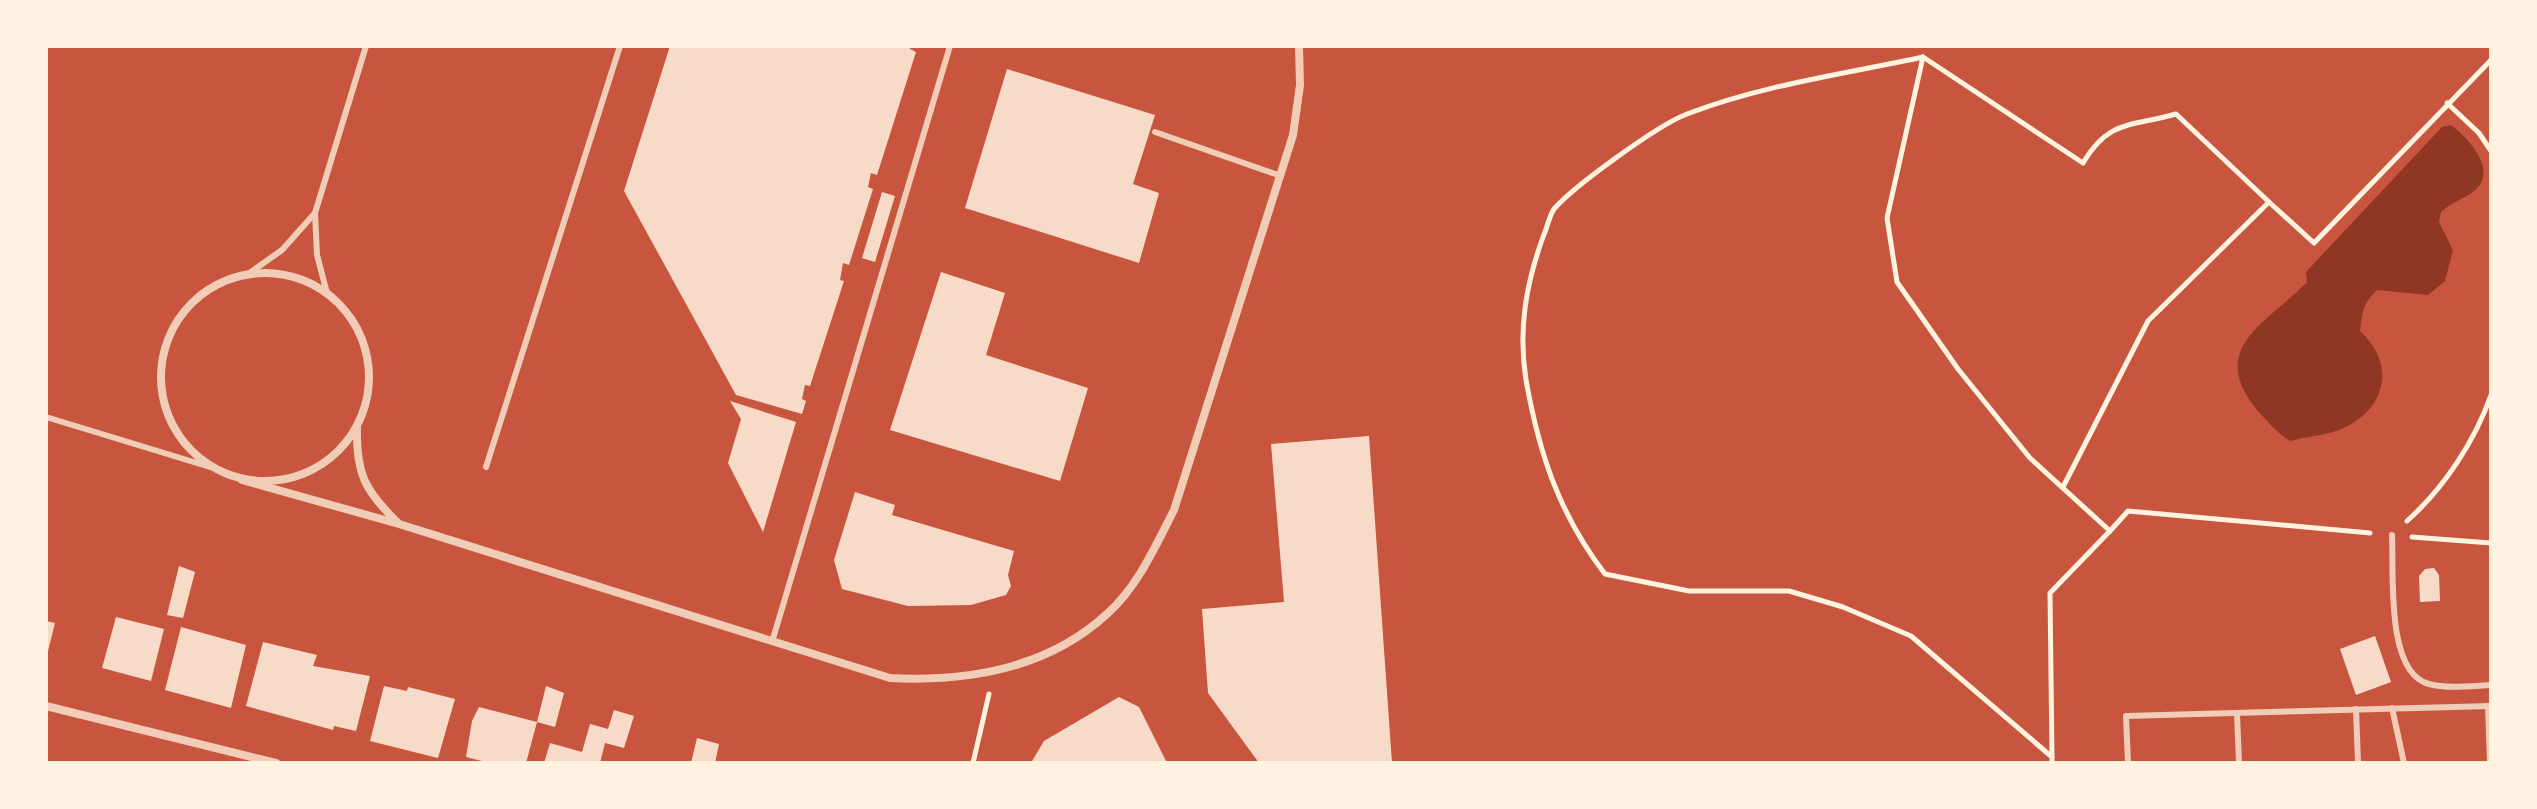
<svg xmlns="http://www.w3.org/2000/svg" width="2537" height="809" font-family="'Noto Sans',sans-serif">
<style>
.water{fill:#8f3625}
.building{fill:#f7dbc8}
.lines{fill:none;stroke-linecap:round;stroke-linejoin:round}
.path{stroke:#fff3e0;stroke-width:5}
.service{stroke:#f1ccb7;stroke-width:6}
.minor{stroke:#f1ccb7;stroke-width:8}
</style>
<rect width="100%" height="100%" fill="#c8553d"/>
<!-- water -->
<path class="water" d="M2451,125C2469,139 2500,171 2473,192C2463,199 2451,203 2441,212L2439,222L2453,250L2445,281L2428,295L2377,290C2362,305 2363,311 2360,331C2400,368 2383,416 2333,432C2319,436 2304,437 2290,441C2276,432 2269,423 2258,411C2205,348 2268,323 2307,282L2306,272L2442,127Z"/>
<!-- building -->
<g class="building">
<path d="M670,46H911L910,49L916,52L877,175L871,173L868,187L873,189L849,265L843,263L840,280L844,281L810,386L805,385L802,399L806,401L802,414L736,395L624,191Z"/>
<path d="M1007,69L1155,115L1133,184L1159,193L1139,263L965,208Z"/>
<path d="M882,192L895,196L875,262L862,258Z"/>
<path d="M941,272L1005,293L986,355L1088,388L1060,481L890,430Z"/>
<path d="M730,401L796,422L763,532L728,463L741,419Z"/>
<path d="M1369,436L1392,763H1259L1208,693L1202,609L1284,602L1271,444Z"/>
<path d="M855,492L895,505L892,515L1014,551L1008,575L1011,586L1006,595L971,605L908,606L842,589L834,560Z"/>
<path d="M179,566L195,572L183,618L167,615Z"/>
<path d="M2434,568L2439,575L2440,601L2420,602L2419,576L2425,569Z"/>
<path d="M116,617L164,629L151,681L102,668Z"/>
<path d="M46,621L55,623L47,655H46Z"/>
<path d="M181,627L246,645L231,708L165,690Z"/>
<path d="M2375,636L2391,682L2356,695L2340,649Z"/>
<path d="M263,642L317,655L313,666L370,676L356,731L334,726L333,730L246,706Z"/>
<path d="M384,686L407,691L408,687L455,699L438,758L370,741Z"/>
<path d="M546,686L564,693L555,727L537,722Z"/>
<path d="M1119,697L1139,707L1167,763H1031L1044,741Z"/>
<path d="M479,707L537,722L526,763H490L466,757L472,721Z"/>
<path d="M614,710L634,716L624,748L605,743L600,763H544L550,743L582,752L590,724L608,729Z"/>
<path d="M697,738L719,744L715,763H691Z"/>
</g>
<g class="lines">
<!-- path -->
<g class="path">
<path d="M1923,57L2083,163C2109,119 2131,127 2176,114L2269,202"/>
<path d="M2447,103L2479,133L2491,151"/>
<path d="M2063,487L2148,321L2269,202L2314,243L2491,60"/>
<path d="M2407,521C2444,488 2475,441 2491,395"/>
<path d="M2412,537L2491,543"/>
<path d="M2052,757L2050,593L2110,531"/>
<path d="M973,763L989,694"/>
<path d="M2052,763V757L1911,636L1843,607L1789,591H1689L1605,574C1559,514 1539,453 1526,380C1518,330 1526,284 1543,237C1547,229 1549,216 1554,209C1574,186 1658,125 1687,114C1762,85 1844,74 1923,57L1887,218L1897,282L1958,369L2030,458L2110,531L2128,511L2370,533"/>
</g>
<!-- service -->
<g class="service">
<path d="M1155,132L1281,176"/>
<path d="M248,274L282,250L315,213"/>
<path d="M327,293L317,255L315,213L366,46"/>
<path d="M46,417L210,467"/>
<path d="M486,467L620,46"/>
<path d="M2392,535C2394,571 2385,673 2429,684C2448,689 2471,686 2491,685"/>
<path d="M772,642L950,46"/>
<path d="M2488,706L2490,763"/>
<path d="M2392,708L2404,763"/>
<path d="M2356,709L2358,763"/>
<path d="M2237,714L2239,763"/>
<path d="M2128,763L2126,716L2491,706"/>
</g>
<!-- minor -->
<g class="minor">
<circle cx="265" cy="377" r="104"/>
<path d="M357,427C356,474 365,491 398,523"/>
<path d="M242,480L399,524L890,678C968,682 1049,668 1108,613C1138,586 1156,545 1174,510L1293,135L1300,85L1299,46"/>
<path d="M46,706L276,763"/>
</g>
</g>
<!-- border -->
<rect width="2537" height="809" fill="none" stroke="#fff3e0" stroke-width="96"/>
</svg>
